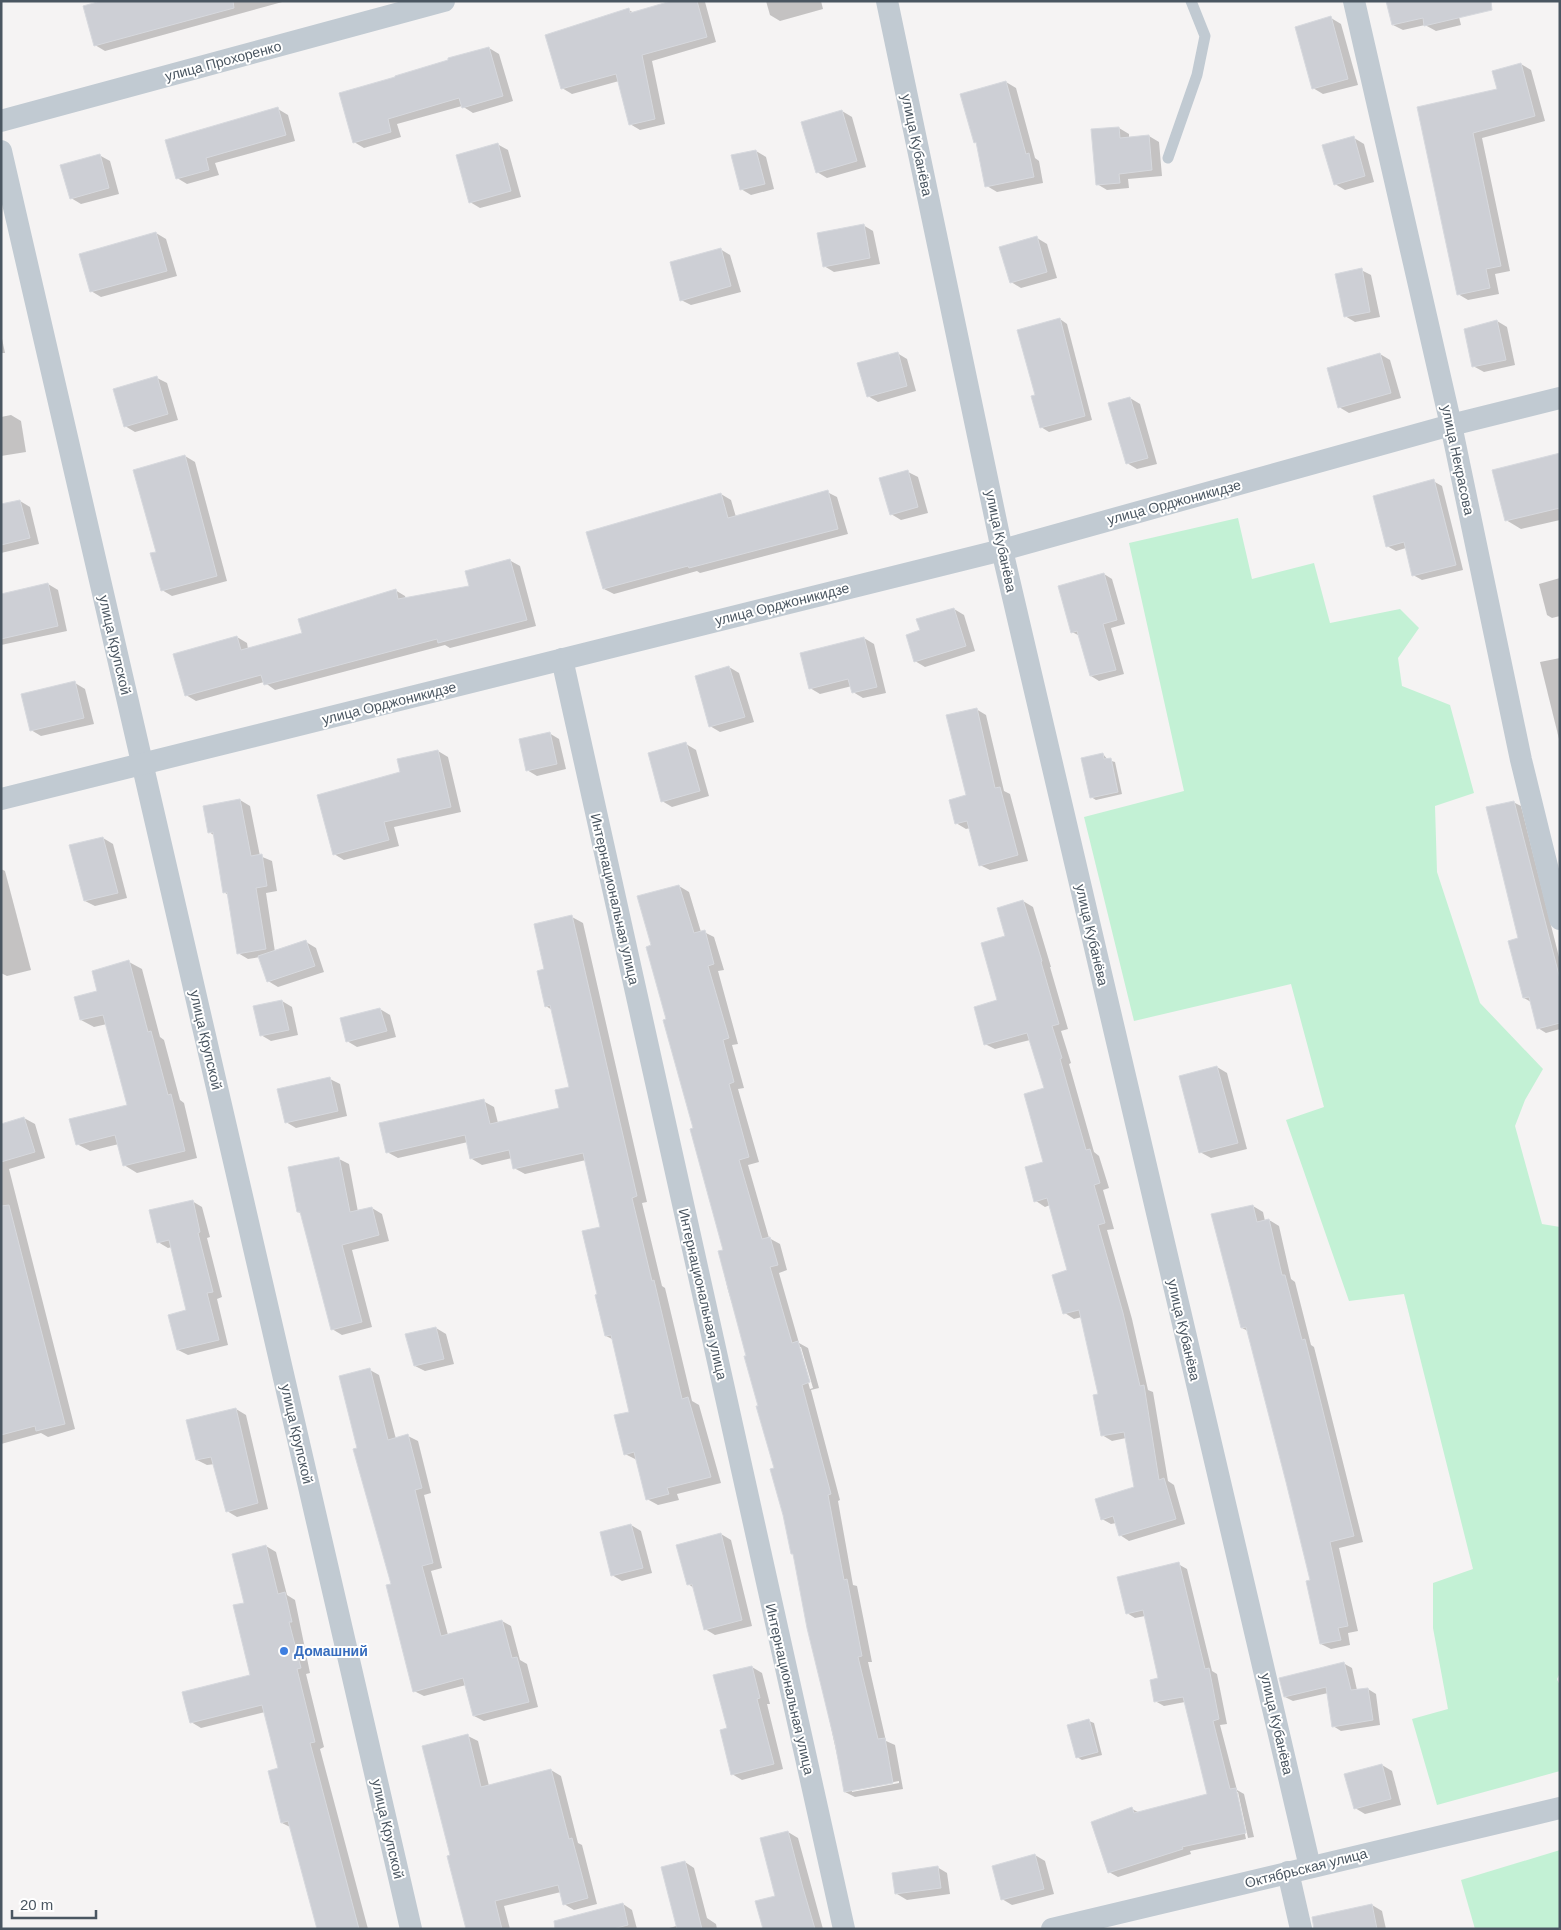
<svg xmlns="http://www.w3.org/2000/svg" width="1561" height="1930" font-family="Arial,sans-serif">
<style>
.green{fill:#c3f1d5}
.shadow{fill:#0003;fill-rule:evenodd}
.building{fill:#cdcfd5;stroke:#d7d9de}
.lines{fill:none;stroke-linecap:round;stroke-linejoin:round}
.service{stroke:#c1cad2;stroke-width:11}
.minor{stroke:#c1cad2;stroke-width:22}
.shop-dot{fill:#3f7fe0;stroke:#fff;stroke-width:2}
.labels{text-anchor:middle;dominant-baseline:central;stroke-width:4;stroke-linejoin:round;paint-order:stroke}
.street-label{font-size:14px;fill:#4a5661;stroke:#fff}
.shop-label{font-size:14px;font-weight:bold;fill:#366cbe;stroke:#fff;text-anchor:start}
</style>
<rect width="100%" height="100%" fill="#f5f3f3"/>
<!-- green -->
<g class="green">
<path d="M1238,518L1252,579L1314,563L1330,623L1400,609L1419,628L1398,658L1402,686L1450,705L1474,793L1435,806L1437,872L1480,1003L1543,1069L1525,1100L1515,1126L1542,1224L1560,1227V1673L1557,1679L1560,1686V1771L1437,1805L1412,1719L1448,1709L1433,1628V1583L1473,1569L1404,1294L1349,1301L1286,1120L1324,1107L1291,984L1134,1021L1084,817L1184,791L1129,543Z"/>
<path d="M1560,1850V1929H1475L1461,1880Z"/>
</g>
<!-- shadow -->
<g class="shadow">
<path d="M106,1H286L105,51L95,45Z"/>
<path d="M676,1L705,2L716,42L652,61L665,124L640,130L630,124L619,81L572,94L562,88L629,10L634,13Z"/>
<path d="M766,1H821L823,9L780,21L770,15Z"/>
<path d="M1455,1L1461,25L1436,31L1425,25L1403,30L1393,25Z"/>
<path d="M1331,18L1341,24L1358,85L1323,94L1313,88Z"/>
<path d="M489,48L499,54L513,101L473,113L462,106L397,124L401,137L364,148L354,142L450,61Z"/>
<path d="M1521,64L1531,70L1545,121L1482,138L1510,271L1495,274L1499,294L1468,300L1458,294L1418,108L1498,90Z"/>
<path d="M1006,82L1016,88L1035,158L1039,161L1043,183L997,192L987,186L978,144L975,142Z"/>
<path d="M278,109L288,115L295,141L215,163L219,175L187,184L177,178L167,141Z"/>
<path d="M842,111L852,117L866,167L827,178L817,172Z"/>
<path d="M1119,128L1129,134V138L1149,136L1159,142L1162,176L1128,179L1129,188L1107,190L1097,184Z"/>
<path d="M1354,138L1364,144L1374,182L1345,190L1335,184Z"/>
<path d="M497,144L508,150L521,197L480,208L470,202Z"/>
<path d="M756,151L766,157L774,189L751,195L741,189Z"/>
<path d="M99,155L110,161L119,194L81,204L71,198Z"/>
<path d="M863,225L873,231L880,264L834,272L824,266Z"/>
<path d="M156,233L166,239L177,276L101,297L91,291Z"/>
<path d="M1037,238L1047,244L1057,278L1021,288L1011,282Z"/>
<path d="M720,249L730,255L741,292L691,305L681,300Z"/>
<path d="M1361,270L1371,275L1380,317L1355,322L1345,316Z"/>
<path d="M1060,319L1067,324L1092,420L1049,432L1041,427L1037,396Z"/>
<path d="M1497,321L1507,327L1515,365L1484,372L1473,366Z"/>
<path d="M1,334L5,353H1Z"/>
<path d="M897,353L907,359L916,391L878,402L868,396Z"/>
<path d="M1380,354L1390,360L1401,398L1349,413L1339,407Z"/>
<path d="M157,378L167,383L178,420L135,432L125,426Z"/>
<path d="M1130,398L1140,404L1157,464L1137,469L1127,463Z"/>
<path d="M11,415L21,421L26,452L1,456V417Z"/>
<path d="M1560,454V520L1521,529L1506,520Z"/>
<path d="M185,456L195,462L227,581L172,596L162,590L157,552Z"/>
<path d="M908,472L918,477L928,513L901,520L891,514Z"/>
<path d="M1433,481L1442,486L1463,570L1422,580L1413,575L1406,548L1396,551L1387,546Z"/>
<path d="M827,492L837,497L848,534L700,573L697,571L614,594L604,589L721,494L731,500L736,517Z"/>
<path d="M20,501L30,507L39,544L1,553V505Z"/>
<path d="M509,560L520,566L536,626L450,648L445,645L275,690L264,682L196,701L186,695L237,637L247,643L248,649L304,634L395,590L405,596L406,599L471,587Z"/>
<path d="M1104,574L1112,579L1125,624L1111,628L1124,674L1099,681L1091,676L1080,636L1072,632Z"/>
<path d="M1560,578V616L1552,618L1547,615L1539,584Z"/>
<path d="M48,584L58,590L67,631L1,645V595Z"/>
<path d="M954,609L964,615L975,651L925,667L915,661L922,631Z"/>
<path d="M864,638L874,644L886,693L863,698L853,692L852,686L820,694L810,688Z"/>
<path d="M1560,658V743L1540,662Z"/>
<path d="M729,667L739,673L754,722L720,732L710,726Z"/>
<path d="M75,683L85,689L94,724L41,736L31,730Z"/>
<path d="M976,709L986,715L1004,791L1010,794L1028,861L990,870L980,865L970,828L966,829L956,823L968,796Z"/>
<path d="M549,733L559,739L566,769L537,776L527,770Z"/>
<path d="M686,744L696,750L709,796L672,807L662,801Z"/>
<path d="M438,751L448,757L461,812L394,827L399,846L344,860L334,854L402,773Z"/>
<path d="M1103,754L1108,760L1115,762L1122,794L1096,800L1091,797Z"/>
<path d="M240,800L250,806L260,856L272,861L277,891L266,893L275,952L306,942L316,948L324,972L278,987L268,981L260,957L248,959L238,953L228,895L224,892L215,836L209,832Z"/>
<path d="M1513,802L1521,806L1560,961V1029L1546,1033L1538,1028L1531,1002L1524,998Z"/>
<path d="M103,838L113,844L127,898L95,906L85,901Z"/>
<path d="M1,869L5,871L31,970L7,976L1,973Z"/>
<path d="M679,886L689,892L701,932H704L714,937L724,970L718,971L738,1044L732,1045L744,1088L738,1089L759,1162L748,1165L769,1238L780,1244L787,1270L779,1273L799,1343L808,1348L819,1388L811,1390L840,1500L838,1501L853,1585L857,1586L872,1662H868L886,1741L895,1745L903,1789L855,1797L845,1792L775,1468L748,1357L728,1290L719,1252L725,1251L667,1020L652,946ZM798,1347H801L813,1388L810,1389ZM899,1781V1783L852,1792V1790Z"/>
<path d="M1023,901L1033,907L1051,967H1050L1068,1029L1061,1031L1071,1063L1069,1064L1094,1152L1099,1156L1109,1188L1103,1190L1114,1229L1107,1230L1132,1319L1148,1390L1153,1392L1168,1481L1174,1485L1185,1524L1129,1541L1120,1535L1116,1523L1111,1524L1102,1519L1135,1488L1126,1438L1112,1441L1102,1435L1100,1395L1082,1317L1074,1319L1065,1313L1069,1271L1050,1205L1045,1207L1036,1201L1044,1163L1046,1089L1030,1040L995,1049L985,1044L999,1001L1007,937Z"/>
<path d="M572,917L583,923L647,1202L642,1203L662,1286L665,1288L692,1401L699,1405L721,1483L677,1494L679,1500L658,1505L647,1499L637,1460L625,1454L630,1413L614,1340L606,1336L599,1295L602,1228L586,1160L525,1174L514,1168L512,1158L482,1165L472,1159L468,1142L398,1158L387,1152L483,1101L494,1107L498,1123L561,1108L571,1088L552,1010L546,1006V970Z"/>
<path d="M129,962L142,969L160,1037L164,1040L180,1100L184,1103L197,1158L137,1173L124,1165L119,1144L90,1151L77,1144L128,1106L107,1024L94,1027L81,1020Z"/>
<path d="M282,1001L292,1007L298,1035L271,1041L261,1035Z"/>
<path d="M380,1009L390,1015L396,1037L357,1047L347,1041Z"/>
<path d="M1217,1067L1227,1073L1247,1149L1211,1158L1200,1152Z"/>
<path d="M330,1079L340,1084L347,1116L296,1128L286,1122Z"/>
<path d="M24,1118L35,1124L45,1158L9,1169L75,1429L48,1437L41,1433L1,1444V1125Z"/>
<path d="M339,1159L349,1164L358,1212L372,1208L382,1214L389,1241L352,1250L372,1327L342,1335L332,1329L302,1214L298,1212Z"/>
<path d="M192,1201L202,1207L210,1237L207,1238L222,1297L217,1299L228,1345L188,1355L178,1350L188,1311L172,1247L168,1248L158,1242Z"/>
<path d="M1253,1206L1263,1212L1265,1221L1269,1220L1279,1226L1291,1279L1295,1282L1311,1345L1314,1347L1363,1542L1339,1548L1358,1631L1348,1633L1350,1645L1331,1649L1321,1644L1312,1581L1248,1331L1242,1328Z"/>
<path d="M436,1328L446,1334L454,1364L425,1371L415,1366Z"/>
<path d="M370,1370L379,1375L396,1439L408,1436L418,1441L431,1493L424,1495L442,1568L431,1571L448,1635L502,1621L511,1626L520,1660L527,1664L538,1707L484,1721L474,1716L466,1685L424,1696L414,1691L392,1585L359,1449Z"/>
<path d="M236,1409L246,1415L268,1509L237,1517L227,1511L215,1464L207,1465L197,1460Z"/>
<path d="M631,1525L641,1531L652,1573L622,1581L612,1575Z"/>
<path d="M721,1534L731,1540L752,1626L715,1635L705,1629L694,1588L688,1584Z"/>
<path d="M266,1546L276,1552L287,1595L295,1600L310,1673L306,1674L324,1747L320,1749L368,1929H318L292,1828L282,1823L280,1769L265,1712L201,1728L191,1722L251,1676L245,1604Z"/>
<path d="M1178,1564L1187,1569L1212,1671L1217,1674L1227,1724L1220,1725L1237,1790L1244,1794L1254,1837L1248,1838L1238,1792H1236L1246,1839L1190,1851L1191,1854L1118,1877L1109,1872L1132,1809L1140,1813L1208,1795L1185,1702L1164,1706L1155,1701L1159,1679L1145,1616L1135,1618L1127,1613Z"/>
<path d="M1343,1663L1352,1668L1357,1690L1368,1689L1376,1694L1380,1725L1341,1731L1333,1726L1328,1693L1293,1701L1285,1697Z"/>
<path d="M752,1667L762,1673L770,1704H767L783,1769L742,1780L732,1774L729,1729Z"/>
<path d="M1089,1721L1094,1723L1102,1755L1082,1760L1077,1757Z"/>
<path d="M468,1736L478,1741L489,1786L551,1770L561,1776L578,1843L582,1845L597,1904L574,1910L564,1904L561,1892L504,1906L510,1929H470L451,1856Z"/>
<path d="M1382,1765L1392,1771L1401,1805L1365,1814L1355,1808Z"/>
<path d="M788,1832L798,1838L823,1929H764L776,1897Z"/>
<path d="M1035,1855L1045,1861L1054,1894L1012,1905L1002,1899Z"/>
<path d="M685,1862L694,1868L707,1918L716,1924L717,1929H665L677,1926Z"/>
<path d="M937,1867L947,1873L950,1894L907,1900L897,1894Z"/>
<path d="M623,1904L632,1910L637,1929H589Z"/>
<path d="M1372,1905L1382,1911L1386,1929H1336Z"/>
</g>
<!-- building -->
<g class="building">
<path d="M101,1H233L234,8L94,46L83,6Z"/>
<path d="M671,1H697L707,37L642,55L655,119L629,125L616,74L561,89L545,35L629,8L630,13Z"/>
<path d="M1386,1H1491L1492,10L1424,26L1423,18L1392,25Z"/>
<path d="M1331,16L1348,79L1312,89L1295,27Z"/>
<path d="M489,47L503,96L462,108L459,98L388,119L391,132L353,143L339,93L395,77V76L448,60V58Z"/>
<path d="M1521,63L1535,116L1473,133L1501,266L1486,269L1490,288L1457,295L1417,107L1497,89L1492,71Z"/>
<path d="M1006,81L1026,154L1029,153L1034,177L985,187L976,142L974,143L960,94Z"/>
<path d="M278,107L286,135L206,158L209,170L176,179L165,140Z"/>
<path d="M842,110L857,161L816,173L801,122Z"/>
<path d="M1119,127L1120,138L1149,135L1152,170L1119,174L1120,183L1096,185L1091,129Z"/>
<path d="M1354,136L1365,176L1334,185L1322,145Z"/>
<path d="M498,143L511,191L469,203L456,155Z"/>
<path d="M756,150L765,184L740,190L731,155Z"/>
<path d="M100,154L109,188L70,199L60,165Z"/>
<path d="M864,224L870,258L823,267L817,233Z"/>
<path d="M156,232L167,271L90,292L79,254Z"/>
<path d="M1037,236L1047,272L1010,283L999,247Z"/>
<path d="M721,248L731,286L680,301L670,262Z"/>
<path d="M1362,268L1370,312L1344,317L1335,274Z"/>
<path d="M1060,318L1085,416L1040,428L1031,396L1035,395L1017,330Z"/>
<path d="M1497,320L1506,360L1472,367L1464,329Z"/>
<path d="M898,352L907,386L867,397L857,363Z"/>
<path d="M1380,353L1391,393L1338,408L1327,368Z"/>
<path d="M157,376L168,414L124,427L113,389Z"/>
<path d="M1130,397L1148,458L1126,464L1108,403Z"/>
<path d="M1560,453V508L1505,521L1492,470Z"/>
<path d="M185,455L217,576L161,591L150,553L156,552L133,470Z"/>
<path d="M908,470L918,507L890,515L879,478Z"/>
<path d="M1434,479L1456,565L1412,576L1404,542L1386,547L1373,496Z"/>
<path d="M828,490L838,529L689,568L688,566L603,589L586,532L721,493L728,518Z"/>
<path d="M20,500L30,538L1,545V504Z"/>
<path d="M510,559L527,620L438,643L437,639L264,685L261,675L185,696L173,654L237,636L241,650L302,633L298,619L396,589L398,599L469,586L465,571Z"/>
<path d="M1104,573L1117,620L1103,624L1116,670L1090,676L1077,631L1071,633L1058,586Z"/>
<path d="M48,583L58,626L1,639V594Z"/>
<path d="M954,608L966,646L914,662L906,635L920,630L916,619Z"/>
<path d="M864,637L877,687L852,693L848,679L809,689L800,653Z"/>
<path d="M729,666L745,717L709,727L695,676Z"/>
<path d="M75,681L84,718L30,731L21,694Z"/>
<path d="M977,708L995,788L1000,787L1018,855L979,866L967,821L955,824L949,800L966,795L946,715Z"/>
<path d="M550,732L557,764L526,771L519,739Z"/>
<path d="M686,742L700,791L661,802L648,753Z"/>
<path d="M438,750L451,807L384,822L389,840L333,855L317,795L400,772L397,759Z"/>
<path d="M1103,753L1104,759L1111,758L1118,792L1090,798L1081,758Z"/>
<path d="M240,799L251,856L262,854L267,886L256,888L266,949L237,954L227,892L223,893L213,832L208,833L203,806Z"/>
<path d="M1514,801L1560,979V1023L1537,1029L1529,997L1523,998L1508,941L1518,938L1486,807Z"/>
<path d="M103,837L118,893L84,901L69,845Z"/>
<path d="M679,885L694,933L705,930L714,964L708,966L729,1038L723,1040L734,1082L729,1084L749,1157L739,1160L762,1239L770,1237L778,1265L770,1267L792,1343L798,1341L810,1382L802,1385L831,1494L828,1495L844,1580L847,1579L862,1656L858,1657L878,1739L885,1738L893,1783L844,1792L835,1743L807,1628L793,1554H791L783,1515L770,1469L774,1468L756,1406H758L744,1356H746L718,1251L723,1250L690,1129L693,1128L663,1020L666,1019L646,947L651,945L637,896Z"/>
<path d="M1023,900L1042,961L1041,962L1059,1024L1052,1026L1062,1058L1060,1059L1086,1150L1090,1149L1100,1183L1094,1185L1105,1223L1098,1225L1123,1313L1140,1386L1144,1385L1159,1480L1164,1478L1176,1519L1119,1536L1113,1516L1101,1520L1095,1499L1134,1487L1124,1432L1101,1436L1093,1395L1098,1394L1079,1310L1063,1314L1052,1275L1067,1270L1047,1198L1034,1202L1025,1167L1043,1162L1024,1094L1044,1088L1027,1033L984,1045L974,1007L997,1000L981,943L1005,936L997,908Z"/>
<path d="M572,915L637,1196L632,1198L652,1281L654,1280L682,1399L688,1397L711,1477L667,1488L669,1494L646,1500L634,1452L624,1455L614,1415L629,1412L611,1335L605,1336L595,1295L597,1294L582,1231L600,1227L583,1153L513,1169L509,1150L470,1159L465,1135L386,1153L379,1123L484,1099L490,1124L559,1108L555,1090L569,1087L550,1005L545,1007L537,971L544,969L534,924Z"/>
<path d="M306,940L315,966L267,982L258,956Z"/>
<path d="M129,960L148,1032L151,1031L168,1095L171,1094L185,1151L123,1166L115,1135L76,1145L69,1119L127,1105L103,1015L80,1020L74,997L97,991L92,971Z"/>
<path d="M282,1000L289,1030L260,1036L253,1006Z"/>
<path d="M380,1008L387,1031L346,1042L340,1018Z"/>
<path d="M1217,1066L1238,1143L1199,1153L1179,1076Z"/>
<path d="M330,1077L338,1111L285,1123L277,1089Z"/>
<path d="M24,1117L35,1152L1,1162V1124Z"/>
<path d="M339,1157L350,1212L372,1207L379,1235L342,1245L362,1322L331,1330L300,1212H297L288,1167Z"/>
<path d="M193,1200L200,1232L198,1233L213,1292L207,1293L219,1340L177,1350L168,1315L186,1310L169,1240L157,1243L149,1210Z"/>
<path d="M9,1205L65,1424L36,1431L35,1426L1,1435V1206Z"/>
<path d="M1253,1205L1257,1222L1269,1219L1282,1275H1285L1302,1340L1305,1339L1354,1536L1330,1542L1348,1626L1338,1628L1341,1640L1320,1644L1306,1581L1310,1580L1286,1482L1246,1327L1241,1328L1211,1214Z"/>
<path d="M436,1327L444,1359L414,1366L405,1334Z"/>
<path d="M370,1368L388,1440L408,1434L422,1488L415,1490L433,1563L422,1566L441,1636L502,1620L512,1658L517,1657L529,1702L473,1716L463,1678L413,1692L386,1585L391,1584L353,1449L357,1448L339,1376Z"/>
<path d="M236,1408L258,1503L226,1512L211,1457L196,1460L186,1420Z"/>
<path d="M631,1524L643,1568L611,1576L600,1532Z"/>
<path d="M721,1533L742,1620L704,1630L692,1584L687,1585L676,1545Z"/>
<path d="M266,1545L278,1594L285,1592L292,1622H289L301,1668L297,1669L315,1742L310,1743L359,1929H317L288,1821L281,1823L268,1771L278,1768L262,1705L190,1723L182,1692L250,1675L233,1605L244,1603L232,1554Z"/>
<path d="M1179,1562L1205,1669L1209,1668L1219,1719L1213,1721L1230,1789L1236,1788L1246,1833L1182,1847L1183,1849L1108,1873L1091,1822L1132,1807L1134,1813L1207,1794L1183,1697L1154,1702L1150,1680L1158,1678L1143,1610L1126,1614L1117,1577Z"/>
<path d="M1344,1662L1351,1690L1368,1688L1373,1720L1332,1727L1326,1687L1284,1697L1279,1678Z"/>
<path d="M752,1666L760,1698L757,1699L774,1764L731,1775L720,1730L727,1728L713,1675Z"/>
<path d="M1089,1719L1098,1752L1076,1758L1067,1725Z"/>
<path d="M468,1734L481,1787L551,1769L569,1839L572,1838L588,1898L563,1905L558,1885L495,1901L502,1929H466L447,1856L450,1855L422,1746Z"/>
<path d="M1382,1764L1391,1799L1354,1809L1344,1774Z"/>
<path d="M788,1831L803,1888L815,1929H763L755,1901L775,1896L760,1838Z"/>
<path d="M1035,1854L1044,1889L1001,1900L992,1866Z"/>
<path d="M685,1861L702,1929H677L661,1867Z"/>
<path d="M938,1866L941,1888L895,1894L892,1873Z"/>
<path d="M623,1903L628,1925L613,1929H555L554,1921Z"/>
<path d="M1372,1904L1377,1929H1314L1312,1917Z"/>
</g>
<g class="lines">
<!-- service -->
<path class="service" d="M1168,158L1197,75L1205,36L1191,1"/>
<!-- minor -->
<g class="minor">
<path d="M887,1L1002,550L1310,1867"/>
<path d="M1354,1L1451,425L1521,760L1560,919"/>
<path d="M1,121L444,1"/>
<path d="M1,151L411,1929"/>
<path d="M562,659L844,1929"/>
<path d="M1,799L1002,550L1451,425L1560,398"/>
<path d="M1288,1872L1301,1929"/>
<path d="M1052,1929L1560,1808"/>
</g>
</g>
<!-- markers -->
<circle class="shop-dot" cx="284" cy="1651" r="5"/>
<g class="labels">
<!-- street labels -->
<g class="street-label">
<text transform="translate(223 61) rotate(-15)">улица Прохоренко</text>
<text transform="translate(917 145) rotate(78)">улица Кубанёва</text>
<text transform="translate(1458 460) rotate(78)">улица Некрасова</text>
<text transform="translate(1174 502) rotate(-15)">улица Орджоникидзе</text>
<text transform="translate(1001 541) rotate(78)">улица Кубанёва</text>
<text transform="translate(782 604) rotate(-14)">улица Орджоникидзе</text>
<text transform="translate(115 645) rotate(77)">улица Крупской</text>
<text transform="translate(389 703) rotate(-14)">улица Орджоникидзе</text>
<text transform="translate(615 899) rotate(77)">Интернациональная улица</text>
<text transform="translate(1092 935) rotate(77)">улица Кубанёва</text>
<text transform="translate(206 1040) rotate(77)">улица Крупской</text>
<text transform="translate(703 1294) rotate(77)">Интернациональная улица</text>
<text transform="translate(1184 1330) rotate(77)">улица Кубанёва</text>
<text transform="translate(297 1434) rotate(77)">улица Крупской</text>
<text transform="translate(790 1689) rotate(77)">Интернациональная улица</text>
<text transform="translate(1277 1724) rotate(77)">улица Кубанёва</text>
<text transform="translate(388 1829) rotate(77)">улица Крупской</text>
<text transform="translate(1306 1868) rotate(-14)">Октябрьская улица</text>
</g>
<!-- shop labels -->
<g class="shop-label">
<text x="294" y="1651">Домашний</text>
</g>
</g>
<!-- border -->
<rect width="1561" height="1930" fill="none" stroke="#4a5661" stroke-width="5"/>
<!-- scale -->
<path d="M12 1910v8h84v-8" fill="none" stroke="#4a5661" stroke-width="2.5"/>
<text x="20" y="1910" font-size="15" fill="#4a5661" stroke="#ffffff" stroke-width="4" paint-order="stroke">20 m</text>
</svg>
